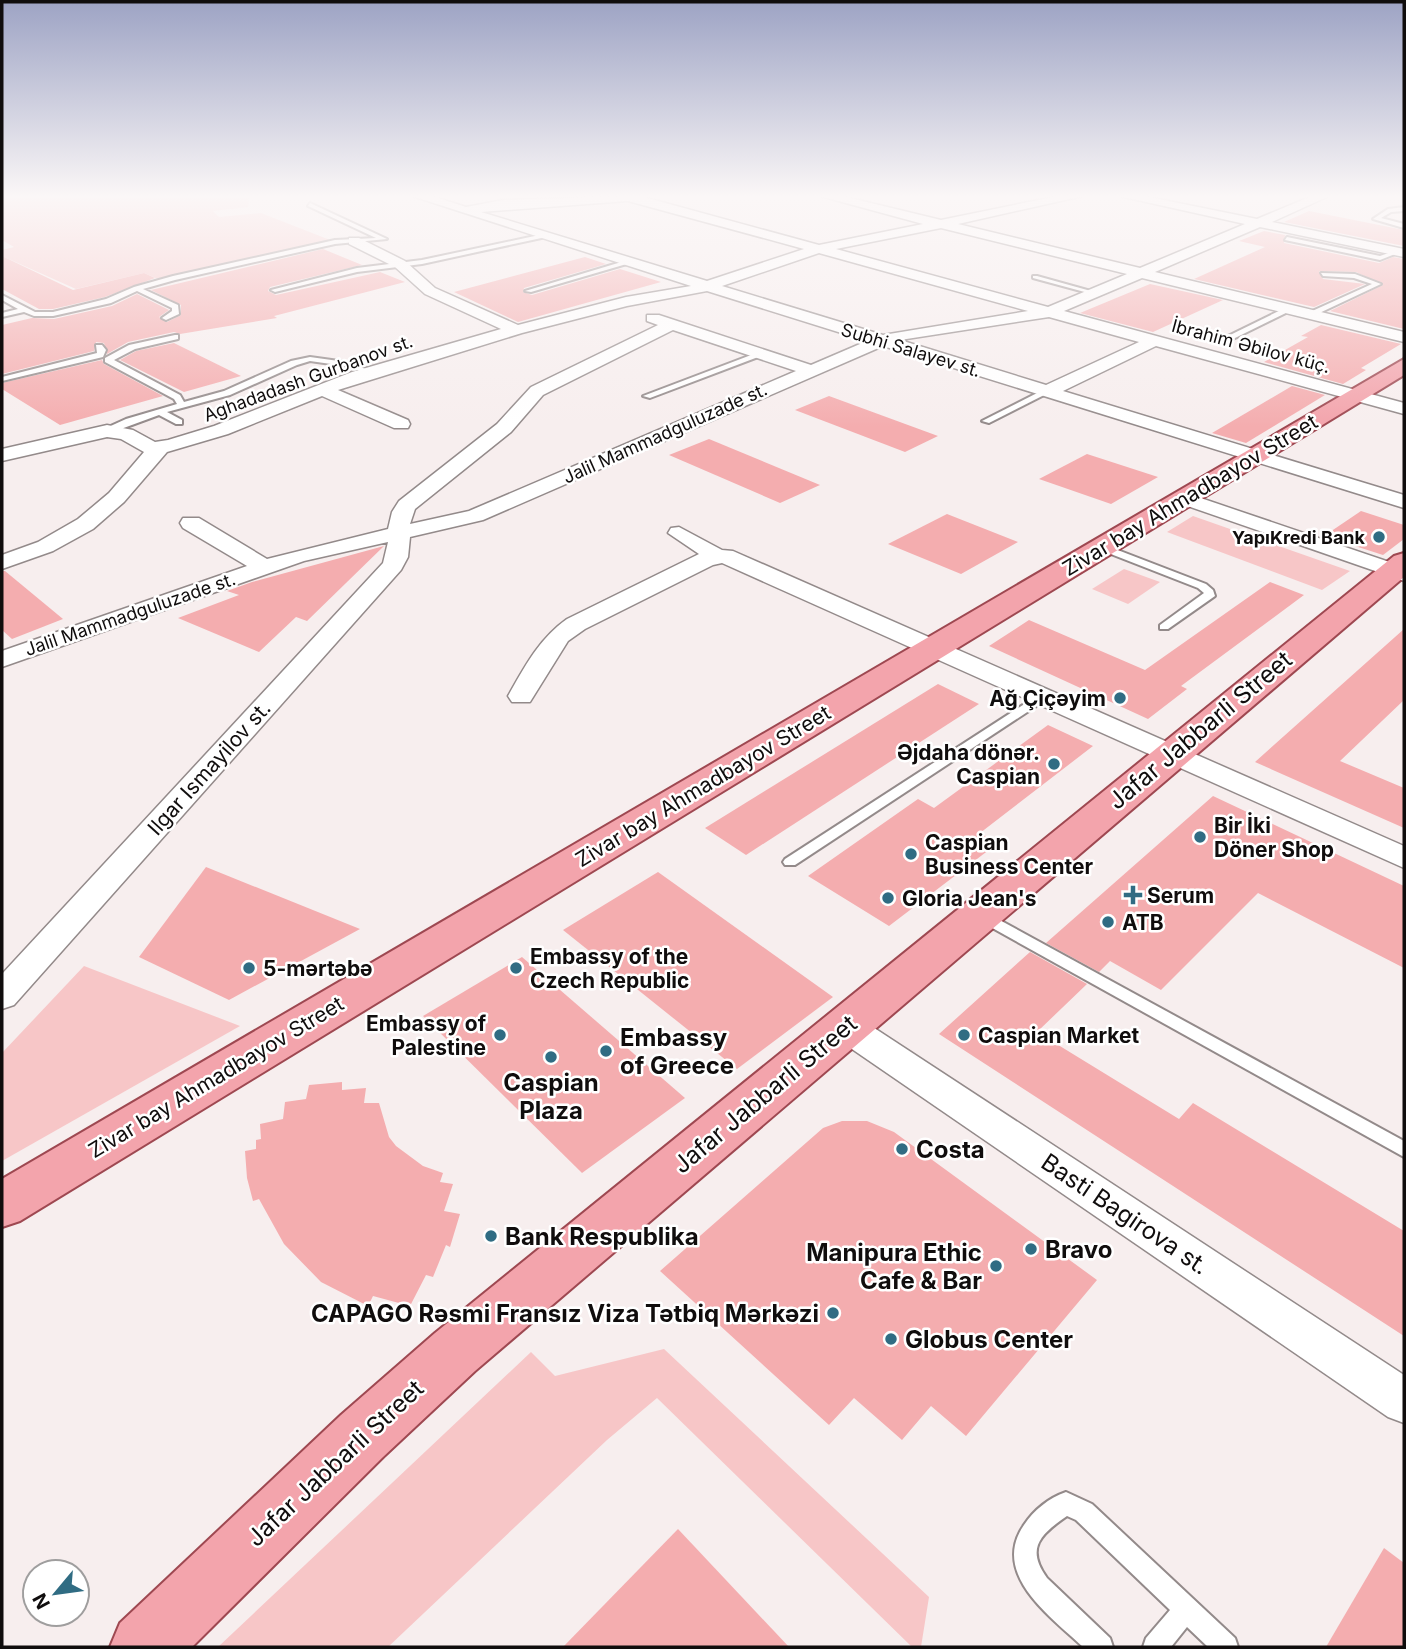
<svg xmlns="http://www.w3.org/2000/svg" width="1406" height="1649" font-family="Inter,sans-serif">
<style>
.green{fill:#f7c6c7}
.building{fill:#f4adaf}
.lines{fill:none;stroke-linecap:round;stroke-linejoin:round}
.lane-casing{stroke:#938a8a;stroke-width:4}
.street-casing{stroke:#938a8a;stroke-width:3}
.primary-casing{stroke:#9e4851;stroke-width:4}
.lane{fill:#fff;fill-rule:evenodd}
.street{fill:#fff;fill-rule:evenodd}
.primary{fill:#f3a4ac;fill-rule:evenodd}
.poi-dot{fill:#306c83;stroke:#fff;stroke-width:2.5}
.labels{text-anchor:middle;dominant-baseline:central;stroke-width:5;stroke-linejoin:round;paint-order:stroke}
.far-street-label{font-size:18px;fill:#100d0d;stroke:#fff}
.far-poi-label{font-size:18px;font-weight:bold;fill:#100d0d;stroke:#fff;text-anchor:end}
.street-label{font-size:21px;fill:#100d0d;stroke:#fff}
.poi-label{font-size:21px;font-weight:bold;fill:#100d0d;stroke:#fff;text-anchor:start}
.near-street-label{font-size:24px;fill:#100d0d;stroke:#fff}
.near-poi-label{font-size:24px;font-weight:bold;fill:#100d0d;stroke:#fff;text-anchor:start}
</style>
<rect width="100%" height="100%" fill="#f7eeee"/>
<!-- green -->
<g class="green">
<path d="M2,196H239L249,198L248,207L213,211L219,217L261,213L330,240L158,279L144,273L76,289L2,256V250L14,247L2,240Z"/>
<path d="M1193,516L1350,571L1322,590L1167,532Z"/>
<path d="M1124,569L1160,582L1128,604L1092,589Z"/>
<path d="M84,966L240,1026L2,1161V1053Z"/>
<path d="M664,1349L929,1597L921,1647H912L657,1398L607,1440L388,1647H218L531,1352L555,1376Z"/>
</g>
<!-- building -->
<g class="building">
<path d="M1309,211L1404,230V246L1284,222Z"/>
<path d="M1264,231L1285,235L1284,243L1379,263L1393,257L1404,259V329L1330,311L1383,285L1356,272L1319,271L1323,279L1365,284L1314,307L1194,279L1265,247L1239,241Z"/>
<path d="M323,249L362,265L270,287L268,291L276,295L380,272L405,282L274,316L277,318L180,334L174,332L128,342L107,354L104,343L96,342L94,351L2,374V325L32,318L54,319L112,306L137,294L169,310L159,317L167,322L181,315V305L151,290Z"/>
<path d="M2,256L73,290L144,273L155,278L105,297L53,309H39L2,289Z"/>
<path d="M585,257L606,264L524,288L523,292L532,295L620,269L661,282L518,322L454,292Z"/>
<path d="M1150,284L1223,300L1153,332L1080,313Z"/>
<path d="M1321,325L1401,344L1361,368L1366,370L1343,384L1264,362L1308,337L1301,336Z"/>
<path d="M174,343L241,376L184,392L120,360L136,351Z"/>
<path d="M102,360L104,364L163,396L60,425L2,389V383Z"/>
<path d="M1292,386L1325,395L1246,443L1212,433Z"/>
<path d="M829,396L938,436L905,452L795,410Z"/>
<path d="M709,439L820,485L780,503L669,455Z"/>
<path d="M1087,454L1158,477L1111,504L1039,479Z"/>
<path d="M1361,511L1404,525V539L1383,555L1324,536Z"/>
<path d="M947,514L1018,542L961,574L888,544Z"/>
<path d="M384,546L307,621L296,617L259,652L178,618L239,595L227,591L252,582Z"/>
<path d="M2,571H5L63,619L12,639L2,630Z"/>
<path d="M1270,582L1304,595L1181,686L1187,689L1148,719L989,646L1029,620L1145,670Z"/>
<path d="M1404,629V700L1340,761L1404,788V828L1255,762Z"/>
<path d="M938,684L979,704L746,855L705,828Z"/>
<path d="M1048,725L1093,746L980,833L998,843L889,926L808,876L918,799L934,808Z"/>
<path d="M1213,796L1404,886V968L1258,893L1161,990L1110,961L1099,972L1046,943Z"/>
<path d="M206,867L360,929L229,1000L139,957Z"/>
<path d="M658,872L833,997L737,1069L563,930Z"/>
<path d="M1030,952L1087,984L1037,1032L1179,1119L1193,1103L1404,1231V1336L939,1034Z"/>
<path d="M522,957L685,1098L582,1173L423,1016Z"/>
<path d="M342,1082V1090L366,1088L364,1103H379L389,1137L396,1146L423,1166L443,1173L440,1182L453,1184L444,1211L460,1214L450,1247L446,1245L433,1277L426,1275L410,1306L373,1296L368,1306L321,1282L284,1244L259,1199L253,1201L247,1178L245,1151L256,1149V1140L261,1139L260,1124L283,1119L285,1102L306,1099L309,1085Z"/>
<path d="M842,1121H867L894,1132L1097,1280L966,1436L931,1406L902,1440L854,1398L829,1425L660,1271L823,1128Z"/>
<path d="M678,1529L789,1647H563Z"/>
<path d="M1384,1548L1404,1563V1647H1326Z"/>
</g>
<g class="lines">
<defs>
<g id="lane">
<path d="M310,203L387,239L335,244L175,280L143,289L178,305L179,314L166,320L162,318L172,311V308L137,291L111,303L53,316H34L24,312L2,317V313L18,309L2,300V295L35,312H53L106,299L134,287L173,276L335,240L376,238L308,206Z"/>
<path d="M1404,207V211L1391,212L1381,218L1404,224V228L1373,219L1388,209Z"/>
<path d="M544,234L546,237L422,264L357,272L275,292L271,290L357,268L422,260Z"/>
<path d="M1287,237L1380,256L1397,250L1400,252L1380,260L1285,240Z"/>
<path d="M628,260L630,263L531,292L525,291Z"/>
<path d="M1321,273L1355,274L1381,284L1313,316L1309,314L1310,312L1372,284L1354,278L1323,276Z"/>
<path d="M1033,276H1037L1098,293L1092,294L1033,278Z"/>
<path d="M1287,307L1294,309L1233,339L1226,337Z"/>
<path d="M175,335H178V339L135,349L114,360L180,395L184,402L224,391L291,361L310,357L346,362L374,372L370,374L345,366L310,361L297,365L230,395L167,412L182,420V424H176L159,415L110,433H104V429L126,419L177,404L174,399L105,362V358L129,345Z"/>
<path d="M96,345H102L106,350L103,357L2,381V377L97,353Z"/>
<path d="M759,352L766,354L650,398L643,396Z"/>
<path d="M1045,389L1052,391L989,423L982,421Z"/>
<path d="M1102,544L1206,584L1213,590L1215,596L1168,629H1160V625L1204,593L1198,588L1098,549L1097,547Z"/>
<path d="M1043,692L1047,693L1049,696L1047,699L795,865H785L783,862L785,859Z"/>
<path d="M983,911L1404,1141V1157L978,920L975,916L978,912Z"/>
<path d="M1066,1492L1092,1504L1235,1638L1238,1647H1208L1187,1627L1171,1647H1143L1146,1638L1170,1610L1076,1520L1067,1516C1041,1534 1025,1548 1047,1578L1110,1638L1113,1647H1083C1051,1617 990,1574 1024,1525C1034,1510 1049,1498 1066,1492Z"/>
</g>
<g id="street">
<path d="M412,196H432L466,207L503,200L640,196L819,245L923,224L820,196H842L941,220L1058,196H1083L958,224L1140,268L1245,224L1119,196H1144L1257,219L1312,196H1329L1272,222L1404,249V257L1260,227L1155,272L1404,332V342L1142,278L1064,311L1404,403V414L1156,346L1063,391L1404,495V508L883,346L483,520L410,537L408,557L401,570L14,1005L2,1009V974L383,563L388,542L304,561L2,667V651L247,566L183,528L180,523L183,518H199L267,559L388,529L392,512L399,501L497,424L531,387L658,325L647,321V315H659L811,365L867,341L707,291L627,306L522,333L338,390L408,420L410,424L408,428H394L322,396L228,434L167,452L124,502L93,529L53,551L2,569V555L38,542L78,519L109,493L144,452L121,439L107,437L2,461V449L107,425L133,430L155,442L168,440L214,426L352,372L501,329L425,294L395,267L349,244V238H359L405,261L435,288L518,325L626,297L691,286ZM627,201H628L804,249L707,281L481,212ZM941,228L1127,274L1048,307L836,249ZM819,253L1028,311L883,335L722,286ZM1049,317L1139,342L1046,385L900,340ZM673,330L796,371L469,511L410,524L415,509L511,432L543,395Z"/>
<path d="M1183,492L1404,567V581L1176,502L1173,498L1176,494Z"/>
<path d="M679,527L722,550L733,551L1404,846V868L722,563L713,565L585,629L568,641L530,702H512L508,696C525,666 539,639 567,619L699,554L668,533L671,528Z"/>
<path d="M846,1014L859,1018L1404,1375V1423L1388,1417L833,1036L828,1027L833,1018Z"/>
</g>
<g id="primary">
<path d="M1404,359V375L20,1221L2,1227V1179Z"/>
<path d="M1404,553V577L475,1371L383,1457L192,1647H110L120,1623L341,1415L435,1333L1394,556Z"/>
</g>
</defs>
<!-- lane casing -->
<use href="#lane" class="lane-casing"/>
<!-- street casing -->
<use href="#street" class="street-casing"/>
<!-- primary casing -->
<use href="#primary" class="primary-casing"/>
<!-- lane -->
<use href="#lane" class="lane"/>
<!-- street -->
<use href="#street" class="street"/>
<!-- primary -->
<use href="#primary" class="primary"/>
</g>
<!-- sky -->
<linearGradient id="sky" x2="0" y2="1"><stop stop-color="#9da3c4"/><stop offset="0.46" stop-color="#fbf7f7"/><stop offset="1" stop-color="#fbf7f7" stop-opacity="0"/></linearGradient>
<rect width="1406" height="427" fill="url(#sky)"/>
<!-- markers -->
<g class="poi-dot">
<circle cx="1379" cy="537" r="7"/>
<circle cx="1120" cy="698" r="7"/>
<circle cx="1054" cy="764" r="7"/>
<circle cx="1200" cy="837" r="7"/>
<circle cx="911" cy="854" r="7"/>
<path d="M1129.5 884.5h7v7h7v7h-7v7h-7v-7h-7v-7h7z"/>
<circle cx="888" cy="898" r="7"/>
<circle cx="1108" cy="922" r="7"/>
<circle cx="249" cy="968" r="7"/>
<circle cx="516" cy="968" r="7"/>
<circle cx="500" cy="1035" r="7"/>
<circle cx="964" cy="1035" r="7"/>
<circle cx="606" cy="1051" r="7"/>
<circle cx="551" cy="1057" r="7"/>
<circle cx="902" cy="1149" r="7"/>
<circle cx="491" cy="1236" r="7"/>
<circle cx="1031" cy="1249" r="7"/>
<circle cx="996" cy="1266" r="7"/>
<circle cx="833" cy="1313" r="7"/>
<circle cx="891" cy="1339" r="7"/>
</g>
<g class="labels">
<!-- far-street labels -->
<g class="far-street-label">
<text transform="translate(1251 346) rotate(15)">İbrahim Əbilov küç.</text>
<text transform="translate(911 350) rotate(17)">Subhi Salayev st.</text>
<text transform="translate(308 378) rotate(-20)">Aghadadash Gurbanov st.</text>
<text transform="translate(665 433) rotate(-24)">Jalil Mammadguluzade st.</text>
<text transform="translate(130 614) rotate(-19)">Jalil Mammadguluzade st.</text>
</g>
<!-- far-poi labels -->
<g class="far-poi-label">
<text x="1365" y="537">YapıKredi Bank</text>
</g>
<!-- street labels -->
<g class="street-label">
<text transform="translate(1190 495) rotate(-31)">Zivar bay Ahmadbayov Street</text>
<text transform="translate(209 768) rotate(-48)">Ilgar Ismayilov st.</text>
<text transform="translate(703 786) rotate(-31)">Zivar bay Ahmadbayov Street</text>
<text transform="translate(216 1077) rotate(-31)">Zivar bay Ahmadbayov Street</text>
</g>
<!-- poi labels -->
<g class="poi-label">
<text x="1106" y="698" text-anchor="end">Ağ Çiçəyim</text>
<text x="1040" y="752" text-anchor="end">Əjdaha dönər.<tspan x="1040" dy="24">Caspian</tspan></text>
<text x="1214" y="825">Bir İki<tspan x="1214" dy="24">Döner Shop</tspan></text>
<text x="925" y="842">Caspian<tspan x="925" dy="24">Business Center</tspan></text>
<text x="1147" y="895">Serum</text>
<text x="902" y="898">Gloria Jean's</text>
<text x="1122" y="922">ATB</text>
<text x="530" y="956">Embassy of the<tspan x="530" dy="24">Czech Republic</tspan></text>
<text x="263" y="968">5-mərtəbə</text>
<text x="486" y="1023" text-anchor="end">Embassy of<tspan x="486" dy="24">Palestine</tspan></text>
<text x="978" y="1035">Caspian Market</text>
</g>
<!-- near-street labels -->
<g class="near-street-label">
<text transform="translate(1200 730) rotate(-40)">Jafar Jabbarli Street</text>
<text transform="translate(765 1094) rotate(-40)">Jafar Jabbarli Street</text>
<text transform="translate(1125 1214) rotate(34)">Basti Bagirova st.</text>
<text transform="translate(335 1463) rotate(-43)">Jafar Jabbarli Street</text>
</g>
<!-- near-poi labels -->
<g class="near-poi-label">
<text x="620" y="1037">Embassy<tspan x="620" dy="28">of Greece</tspan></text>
<text x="551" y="1082" text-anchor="middle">Caspian<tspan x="551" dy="28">Plaza</tspan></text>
<text x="916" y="1149">Costa</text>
<text x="505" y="1236">Bank Respublika</text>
<text x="1045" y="1249">Bravo</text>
<text x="982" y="1252" text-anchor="end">Manipura Ethic<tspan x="982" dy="28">Cafe &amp; Bar</tspan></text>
<text x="819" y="1313" text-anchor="end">CAPAGO Rəsmi Fransız Viza Tətbiq Mərkəzi</text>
<text x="905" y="1339">Globus Center</text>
</g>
</g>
<!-- border -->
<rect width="1406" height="1649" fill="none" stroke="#100d0d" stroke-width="7"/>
<!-- north arrow -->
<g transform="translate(56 1593) rotate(241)"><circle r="33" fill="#ffffff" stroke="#9f9e9e" stroke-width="2"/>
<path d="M0-5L12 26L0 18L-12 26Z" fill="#306c83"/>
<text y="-10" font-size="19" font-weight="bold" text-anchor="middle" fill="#100d0d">N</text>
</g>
</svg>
